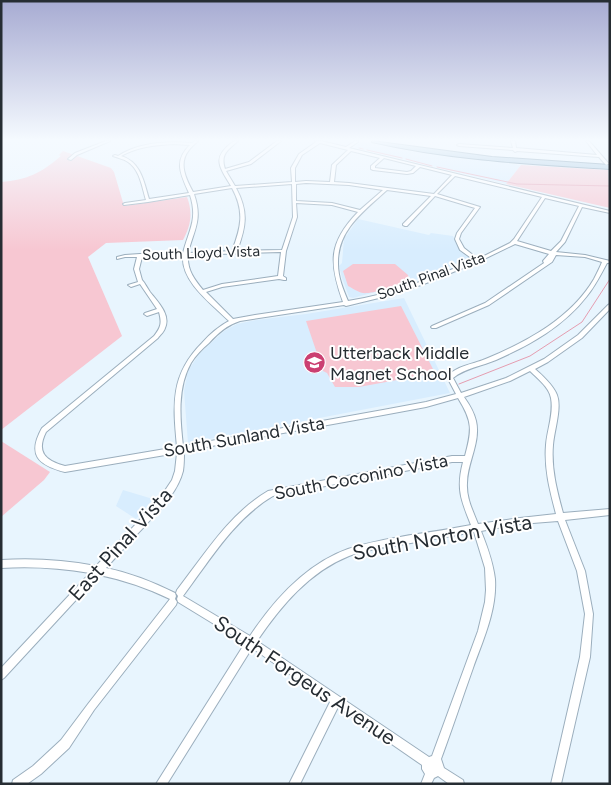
<svg xmlns="http://www.w3.org/2000/svg" width="611" height="785" font-family="Figtree,sans-serif">
<style>
.built{fill:#d8edfe}
.green{fill:#f7c7d2}
.lines{fill:none;stroke-linecap:round;stroke-linejoin:round}
.stream{stroke:#e59db0;stroke-width:1}
.street-casing{stroke:#9baebd;stroke-width:2}
.primary-casing{stroke:#406e8e;stroke-width:2}
.street{fill:#fff;fill-rule:evenodd}
.primary{fill:#95bdd9;fill-rule:evenodd}
.labels{text-anchor:middle;dominant-baseline:central;stroke-width:4;stroke-linejoin:round;paint-order:stroke}
.far-street-label{font-size:15px;fill:#262d33;stroke:#fff}
.poi-label{font-size:18px;fill:#262d33;stroke:#fff;text-anchor:start}
.street-label{font-size:18px;fill:#262d33;stroke:#fff}
.near-street-label{font-size:21px;fill:#262d33;stroke:#fff}
</style>
<rect width="100%" height="100%" fill="#e8f5fe"/>
<!-- built -->
<g class="built">
<path d="M364,141L410,151L521,165L506,184L354,147Z"/>
<path d="M358,219L429,235L431,233L453,236L461,252L471,258L405,284L353,298L349,297L342,278L339,266L342,263L344,239Z"/>
<path d="M404,298L450,393L188,443L184,391L188,371L199,354L224,331L237,324L256,320L306,314Z"/>
<path d="M123,490L153,499L136,519L116,506Z"/>
</g>
<!-- green -->
<g class="green">
<path d="M63,151L111,168L114,172L124,206L187,197C193,213 191,225 183,240L106,243L88,257L122,336L1,430V182C27,180 41,173 61,156L59,155Z"/>
<path d="M521,165L608,170L610,208L506,184Z"/>
<path d="M353,264H395L408,275L409,278C404,284 375,293 367,293C360,294 354,289 348,286L343,271Z"/>
<path d="M401,306L435,373L359,387H335L327,373L323,371L306,321Z"/>
<path d="M1,441L50,472L44,480L1,517Z"/>
</g>
<g class="lines">
<!-- stream -->
<g class="stream">
<path d="M359,148L363,149"/>
<path d="M367,150L402,158"/>
<path d="M406,159L432,166"/>
<path d="M437,167L517,184L610,186"/>
<path d="M459,384L530,356L582,322L610,279"/>
</g>
<defs>
<g id="street">
<path d="M106,141H110L77,155L71,160L68,159L75,153Z"/>
<path d="M195,141H198C195,144 191,147 189,150C178,163 186,179 193,192L231,186C218,165 212,157 234,141H238C228,150 220,154 225,169L249,162L277,141H281L251,164L226,171L235,186L292,182L291,168L299,154L316,142L315,141H321L346,147L355,141H358V142L349,148L610,211V213L582,207L565,242L556,252L585,255L610,261V263H607C601,274 595,286 587,296C564,326 530,345 496,360C482,366 465,368 453,378L461,393L506,378L544,359L578,335L608,305L610,304V309L582,338L548,362L535,369C543,376 553,385 557,395C562,408 554,431 553,445C551,469 557,491 563,513L610,509V515L565,520L585,571L593,614L590,657L561,784H551L580,657L585,614L577,571L558,521L520,524L481,531C487,546 493,562 495,579C497,610 483,640 473,668C462,699 452,729 441,759L444,768L463,780L464,784H449L438,776L434,778L431,784H421L425,774L422,769V765L338,707L300,784H289L330,702L252,648L167,784H156L245,643L178,602L177,599L178,596L176,593L177,590C205,554 229,514 268,491L452,456H465C472,430 473,422 458,398L426,407L383,415L184,451C184,458 184,464 183,471C177,494 158,511 143,528C130,541 118,555 106,568C130,573 153,582 175,593L176,596L175,599L177,602L176,605L94,710L69,748L41,774L27,784H12L13,780L33,766L61,740L88,704L170,599C147,588 124,580 99,575L4,678L1,680V668L90,573C61,568 31,566 1,568V560C33,558 65,560 96,566L154,505L164,492L172,480L175,471L177,453L65,472C38,465 27,455 42,428L154,336C161,327 162,323 159,312L147,316L144,314L145,313L157,309L140,284L131,287L128,285L138,282L134,269L137,257H125L117,259V257L125,255L140,254L183,253C189,229 198,220 190,195L148,202L124,205L123,204L125,203L146,200C142,187 140,170 128,162C124,159 118,158 113,156L115,155L118,156C139,142 167,141 192,143ZM320,143L348,150L332,165L330,182L306,181L295,182V168L302,155ZM174,144L190,145C173,161 181,175 189,193L149,199C144,182 141,162 121,156C137,147 155,145 174,144ZM351,151L380,158L371,166V169L373,170L407,174L413,173L420,167L452,175L434,194L349,183L334,182L336,165ZM384,158L416,166L411,171L407,172L375,168V166ZM455,176L542,197L514,239L510,243L478,259L464,248L459,239L461,233L480,207L437,194ZM306,183L349,185L383,190L360,210L332,203L296,201V184ZM292,184L293,217L282,250L237,251C246,227 249,212 236,188ZM232,188C245,212 241,227 232,251L188,253C194,229 203,220 194,194ZM387,190L431,196L403,224V225L405,226H407L435,196L475,208L457,233L455,239L460,250L474,260C433,278 392,294 348,301C343,289 338,277 338,264C337,230 364,211 387,190ZM545,198L579,206L561,241L551,251L517,241ZM296,203L332,205L358,212C328,243 329,263 343,302L255,315L233,319L206,292L222,287L279,279L284,280H286V278L283,276L286,251L297,217ZM515,244L549,254L543,261L544,263L485,303L432,326L431,327L432,328H436L489,305L552,262L556,255L585,257L602,262C600,267 597,273 594,279C571,318 528,341 488,358C475,364 457,365 447,377L456,394L426,402L383,410L183,446C180,419 177,388 191,363C196,355 202,349 209,343C218,333 227,325 240,321L344,305L346,306L387,296L424,284L480,261ZM281,252L278,276L222,284L203,290C194,279 187,270 188,255ZM183,256C181,282 212,304 229,321C218,327 210,334 202,343C170,375 173,405 177,447L65,466C45,461 36,452 46,432L158,338C160,335 164,332 165,328C171,315 158,302 150,292C147,288 145,283 142,280L139,269L142,257ZM530,371C538,379 549,387 551,398C554,414 547,430 546,445C544,469 550,491 556,514L520,518L478,524C473,511 466,498 467,483C467,463 481,442 476,421C474,412 469,404 464,397L510,381ZM452,462H463C456,489 461,500 471,525C451,529 431,532 411,535C389,539 368,542 348,549C306,564 274,600 250,636L183,596C210,560 234,519 273,496ZM474,532L485,568L486,590L485,602L478,631L432,756L429,757L257,641C281,606 309,572 349,556C367,549 386,547 405,544C428,540 451,536 474,532Z"/>
<path d="M511,141H515L516,148L597,155L586,141H589L609,164L606,165L599,157L517,151L515,152L513,150L459,146L457,145L459,144L513,148Z"/>
</g>
<path id="primary" d="M372,141L492,157L610,165V169C530,164 450,160 372,142Z"/>
</defs>
<!-- street casing -->
<use href="#street" class="street-casing"/>
<!-- primary casing -->
<use href="#primary" class="primary-casing"/>
<!-- street -->
<use href="#street" class="street"/>
<!-- primary -->
<use href="#primary" class="primary"/>
</g>
<!-- sky -->
<linearGradient id="sky" x2="0" y2="1"><stop stop-color="#a7abd2"/><stop offset="0.56" stop-color="#f5faff"/><stop offset="1" stop-color="#f5faff" stop-opacity="0"/></linearGradient>
<rect width="611" height="250" fill="url(#sky)"/>
<!-- icons -->
<defs>
<symbol id="school-disc" viewBox="-11 -11 22 22"><circle r="9.5" fill="#cb3f71" stroke="#fff"/><path d="M0-5L7-2L0 1L-7-2ZM-4 1L0 2.5L4 1V4Q0 6-4 4Z" fill="#fff"/></symbol>
</defs>
<g fill-rule="evenodd">
<use href="#school-disc" x="302" y="350" width="25" height="25"/>
</g>
<g class="labels">
<!-- far-street labels -->
<g class="far-street-label">
<text transform="translate(201 253) rotate(-2)">South Lloyd Vista</text>
<text transform="translate(431 276) rotate(-20)">South Pinal Vista</text>
</g>
<!-- poi labels -->
<g class="poi-label">
<text x="330" y="353">Utterback Middle<tspan x="330" dy="21">Magnet School</tspan></text>
</g>
<!-- street labels -->
<g class="street-label">
<text transform="translate(244 437) rotate(-10)">South Sunland Vista</text>
<text transform="translate(361 477) rotate(-11)">South Coconino Vista</text>
</g>
<!-- near-street labels -->
<g class="near-street-label">
<text transform="translate(442 537) rotate(-10)">South Norton Vista</text>
<text transform="translate(120 544) rotate(-48)">East Pinal Vista</text>
<text transform="translate(305 680) rotate(34)">South Forgeus Avenue</text>
</g>
</g>
<!-- border -->
<rect width="611" height="785" fill="none" stroke="#262d33" stroke-width="5"/>
</svg>
